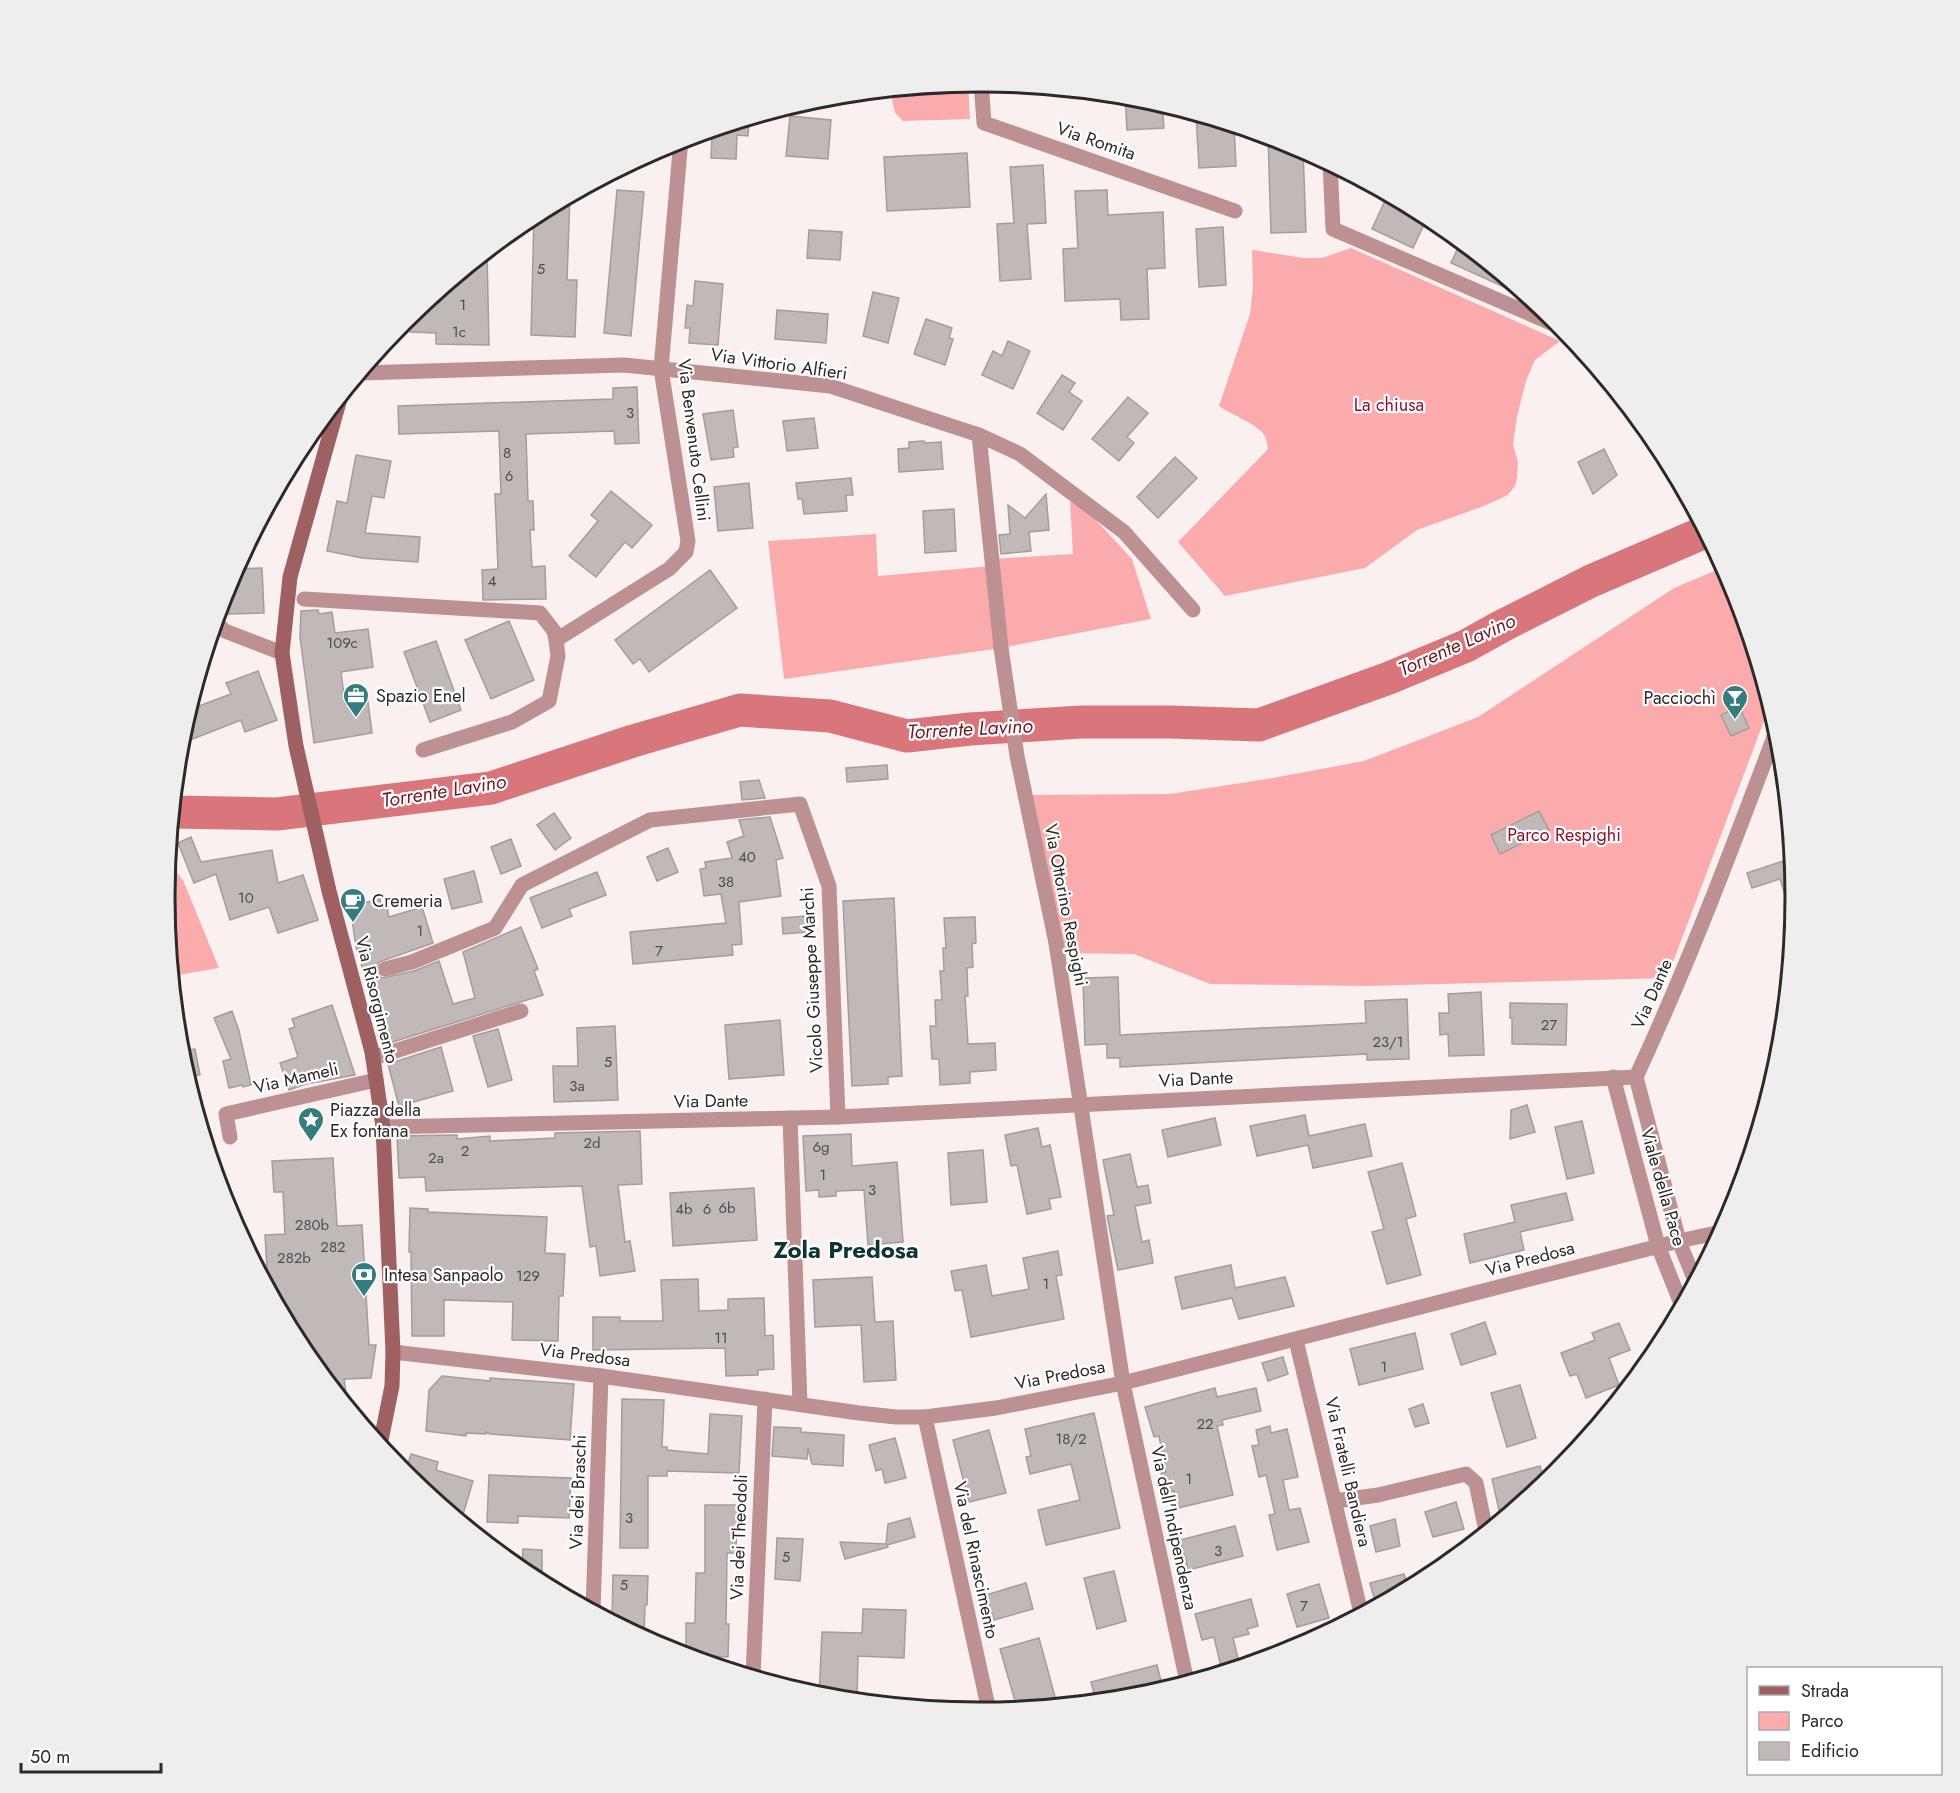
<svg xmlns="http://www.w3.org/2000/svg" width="1960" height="1793" font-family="Jost,sans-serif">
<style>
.green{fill:#fcabad}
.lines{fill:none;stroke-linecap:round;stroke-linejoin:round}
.river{stroke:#d8767b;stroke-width:33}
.building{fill:#c1b8b8;stroke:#a59c9b;stroke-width:1.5}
.minor-tunnel{stroke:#d1c8c8;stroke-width:15;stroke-dasharray:15 8;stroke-linecap:butt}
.pedestrian{stroke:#bd9091;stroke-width:15}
.minor{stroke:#bd9091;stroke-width:15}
.secondary{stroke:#9f6062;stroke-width:15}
.labels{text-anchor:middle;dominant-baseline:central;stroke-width:4.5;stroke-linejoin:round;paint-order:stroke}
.number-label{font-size:15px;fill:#524d4d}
.street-label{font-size:18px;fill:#2d2929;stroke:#fff}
.park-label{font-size:18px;fill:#8b142b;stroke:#fff}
.poi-label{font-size:18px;fill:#2d2929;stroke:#fff;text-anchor:start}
.water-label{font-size:20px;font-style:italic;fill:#721a27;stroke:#fff}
.district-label{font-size:24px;font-weight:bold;fill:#103334;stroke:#fff}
.rim{fill:none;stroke:#2d2929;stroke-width:3}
</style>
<rect width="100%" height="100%" fill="#faf0f0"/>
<!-- green -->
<g class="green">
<path d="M968,82L970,119L903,121L895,113L890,90Z"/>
<path d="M1351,248L1560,341L1535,360L1526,381L1517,417L1513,445L1518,462L1517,478L1515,486L1508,495L1484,506L1417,530L1365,568L1225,596L1178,542L1268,449C1267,445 1267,439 1264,435C1259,425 1230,414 1219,406L1250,314L1253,287L1252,250L1304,258H1322Z"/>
<path d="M1070,501L1092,516L1132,559L1151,619L1001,648L784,679L768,541L876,534L878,576L992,566V559L1073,554Z"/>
<path d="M1724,567L1734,585L1770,705L1667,978L1366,986L1210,984L1134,954L1057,953L1025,795L1170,794L1267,779L1364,761L1478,717L1674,588Z"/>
<path d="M168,862L183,880L219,968L172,976L165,896Z"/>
</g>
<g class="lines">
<!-- river -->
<path class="river" d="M173,812L277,814L491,788L633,741L740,710L830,716L907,736L970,729L1081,722H1171L1259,725L1389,678L1466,646L1502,626L1591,581L1705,532"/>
</g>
<!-- building -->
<g class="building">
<path d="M1125,95L1139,97L1162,104L1164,128L1127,130Z"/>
<path d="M1196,114L1234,126L1236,166L1199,168Z"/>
<path d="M790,116L831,120L828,159L786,156Z"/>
<path d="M749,119L748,136L737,135L736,159L711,158L712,134H706L705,132Z"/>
<path d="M1268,136L1292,143L1303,149L1306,232L1271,233Z"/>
<path d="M967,153L970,207L887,211L884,157Z"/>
<path d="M1043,165L1046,223L1027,224L1031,279L1000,281L997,224L1014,223L1010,167Z"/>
<path d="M617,190L644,192L631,336L604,333Z"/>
<path d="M1107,190L1108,215L1163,212L1165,268L1147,269L1149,319L1121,320L1120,299L1065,301L1063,249L1078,248L1075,191Z"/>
<path d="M1388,194L1428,216L1413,248L1372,229Z"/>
<path d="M570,195L567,280H577L575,337L531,335L534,215Z"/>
<path d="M1223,227L1226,285L1199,287L1196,229Z"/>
<path d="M809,230L842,232L840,260L807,258Z"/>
<path d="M1461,241L1517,288L1515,292L1451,263Z"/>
<path d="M487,251L489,345L436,344V333L410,332L411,314Z"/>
<path d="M695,281L723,284L718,345L689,343L690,328H685L687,305L693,306Z"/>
<path d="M873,292L899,298L888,343L863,336Z"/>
<path d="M777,310L828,314L826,343L775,339Z"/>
<path d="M926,319L952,328L949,338L953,339L945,365L914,354Z"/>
<path d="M1008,341L1030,351L1013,389L982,375L993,351L1002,356Z"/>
<path d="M1062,375L1075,383L1069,392L1082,401L1063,430L1037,413Z"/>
<path d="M637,387L639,443L615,444L614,431L526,434L528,501H533L534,530H530L532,567L545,566L546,599L483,600L482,570L498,569L495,494H501L499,431L399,434L398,406L613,399V388Z"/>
<path d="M1128,397L1148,413L1127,437L1134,443L1119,461L1092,439Z"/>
<path d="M733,410L738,447L733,448L734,457L711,460L703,414Z"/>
<path d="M814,418L818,448L787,451L783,421Z"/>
<path d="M924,441L925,443L941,442L943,469L899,472L898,449L909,448V442Z"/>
<path d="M1604,449L1617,475L1593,494L1578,462Z"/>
<path d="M356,455L391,461L384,498L372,496L365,533L420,537L418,562L362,558L327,551L337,501L347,503Z"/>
<path d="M1175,457L1197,478L1158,518L1137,497Z"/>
<path d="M851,478L853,495H846L847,511L804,514L802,499H798L796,483Z"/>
<path d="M749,483L753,528L718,531L714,487Z"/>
<path d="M611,491L652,525L632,548L625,542L596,577L569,556L598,521L591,515Z"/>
<path d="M1046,494L1049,530L1029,532L1031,551L1001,554L999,535L1010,534L1008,505L1025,518Z"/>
<path d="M954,509L956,551L925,553L923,511Z"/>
<path d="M262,568L264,613L228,614L219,609L227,584L235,569Z"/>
<path d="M710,570L737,608L649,672L640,659L633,664L615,640Z"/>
<path d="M318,610L319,614L332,612L335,633L368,629L373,667L341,672L345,704L368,702L372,733L314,743L300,637L301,611Z"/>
<path d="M509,621L534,680L491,699L465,640Z"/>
<path d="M436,641L461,710L430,722L404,652Z"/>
<path d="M258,671L277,720L245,732L241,720L180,744L188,710L231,694L226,683Z"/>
<path d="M1739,706L1749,728L1731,736L1721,715Z"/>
<path d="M887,765L888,779L847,782L846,768Z"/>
<path d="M759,780L765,798L742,800L740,782Z"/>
<path d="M1539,811L1549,830L1500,854L1491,835Z"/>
<path d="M554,813L571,838L555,850L537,825Z"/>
<path d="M770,817L783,858L776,860L781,896L739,902L742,944L732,945L733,955L633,964L630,932L726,923L721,894L704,896L700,869L706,868L705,862L732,858L727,842L744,836L739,820Z"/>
<path d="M191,837L201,862L272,850L278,883L303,875L318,920L278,933L269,907L230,920L216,874L194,883L178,843Z"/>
<path d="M511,839L521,866L501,874L491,847Z"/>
<path d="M668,848L678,872L657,881L647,857Z"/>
<path d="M1792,858L1796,897L1794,909L1790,910L1780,879L1752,888L1747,873Z"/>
<path d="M474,871L482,902L452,909L444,879Z"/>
<path d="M597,872L606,895L569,909L572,916L542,928L530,898Z"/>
<path d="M894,898L902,1076L888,1077V1084L852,1086L843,901Z"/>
<path d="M380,899L381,904L386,903L389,917L422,907L433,943L379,962L375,971L382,978L414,971L439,961L453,1004L475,998L463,952L521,927L538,969L534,971L543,995L386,1044L356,947L350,906Z"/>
<path d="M806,916L808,932L783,934L782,918Z"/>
<path d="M975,917L976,943L972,944L973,967L967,968L968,996H965L968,1044L995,1043L996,1070L970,1072V1083L940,1085L939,1059H932L930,1026H936L935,1000H942L940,971H944L943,948H946L944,918Z"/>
<path d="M1118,977L1120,1035L1366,1023L1365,1001L1407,999L1409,1059L1367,1060V1054L1120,1067V1058H1107V1044L1085,1045L1083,978Z"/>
<path d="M1481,992L1484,1055L1449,1056L1448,1034L1440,1035L1439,1013H1449L1448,994Z"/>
<path d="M1510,1003L1567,1004L1566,1045L1512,1044V1018H1510Z"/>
<path d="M332,1005L355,1075L306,1084L289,1090L280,1063L298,1057L289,1029L295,1027L292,1019Z"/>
<path d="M232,1011L239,1031L251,1085L243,1087L242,1085L229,1088L223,1061L231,1059L214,1018Z"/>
<path d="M780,1020L784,1075L729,1079L725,1025Z"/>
<path d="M615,1026L618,1100L554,1102L553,1066H578L577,1028Z"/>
<path d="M498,1029L512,1080L488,1087L473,1036Z"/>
<path d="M441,1047L453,1091L399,1106L388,1064Z"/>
<path d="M195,1049L200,1075L187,1077L180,1051Z"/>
<path d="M1527,1105L1535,1132L1510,1139L1511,1110Z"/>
<path d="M1305,1115L1309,1136L1365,1124L1372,1156L1313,1168L1308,1145L1257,1156L1250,1126Z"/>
<path d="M1215,1118L1221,1145L1168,1157L1162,1130Z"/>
<path d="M1582,1121L1594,1173L1567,1179L1555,1127Z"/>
<path d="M1038,1128L1042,1147L1050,1145L1061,1197L1049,1199L1051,1209L1027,1214L1017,1165L1011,1166L1005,1135Z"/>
<path d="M640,1131L642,1184L618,1185L625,1242L630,1241L635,1271L600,1276L596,1246L590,1247L582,1186L426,1191L425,1177L399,1178L397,1136L457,1135V1139L490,1136V1141L555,1138V1133Z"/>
<path d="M851,1134L852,1166L897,1162L903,1242L868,1245L864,1190L836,1191V1196L819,1197V1190L806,1191L803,1136Z"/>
<path d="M983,1150L987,1202L951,1205L948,1153Z"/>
<path d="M1130,1154L1137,1187L1148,1185L1151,1203L1135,1206L1142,1242L1149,1240L1153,1263L1118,1270L1107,1216L1114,1215L1103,1160Z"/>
<path d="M333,1158L337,1226L362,1225L369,1345H376L371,1378L344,1379L348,1406L302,1349L288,1323L287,1311H281L268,1286L265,1235L285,1234L283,1192H274L272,1161Z"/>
<path d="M1402,1163L1416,1216L1406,1219L1421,1275L1387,1284L1372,1232L1384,1229L1368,1172Z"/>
<path d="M754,1188L757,1240L673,1246L670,1193Z"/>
<path d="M1566,1193L1573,1220L1520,1232L1524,1250L1470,1263L1464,1234L1515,1222L1511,1205Z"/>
<path d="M410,1208L428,1209V1212L547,1217L545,1253L565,1254L563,1296H559L558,1341L512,1340L513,1302L444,1300V1336H412L411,1252H409Z"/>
<path d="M1058,1251L1062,1275L1056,1276L1064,1319L971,1337L962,1290L955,1291L951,1271L986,1265L992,1296L1029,1289L1023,1258Z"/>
<path d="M1231,1265L1235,1288L1285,1277L1294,1306L1239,1319L1232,1298L1182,1309L1175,1277Z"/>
<path d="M872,1277L875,1322L893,1321L896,1380L864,1382L861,1325L815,1327L813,1280Z"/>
<path d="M698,1279L699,1311L728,1310V1299L764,1298L765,1336L773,1335L774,1369L758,1370V1375L726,1376L725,1348L593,1350V1317H620V1321H663L661,1280Z"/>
<path d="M1485,1322L1496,1354L1461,1365L1451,1334Z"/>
<path d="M1619,1323L1630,1350L1609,1358L1619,1385L1586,1398L1577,1374L1570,1376L1561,1353L1595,1340L1592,1333Z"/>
<path d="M1415,1333L1423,1369L1359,1385L1350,1349Z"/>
<path d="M1283,1357L1288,1374L1268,1381L1262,1363Z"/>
<path d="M442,1376L490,1381V1378L574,1384L570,1440L490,1434L486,1432V1434L466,1433V1436L426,1431L429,1390Z"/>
<path d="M1520,1385L1536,1438L1507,1447L1491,1393Z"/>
<path d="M1215,1388L1217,1397L1256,1388L1261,1411L1222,1420L1223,1425L1217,1426L1233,1495L1178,1508L1174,1491L1165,1493L1161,1473L1166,1472L1159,1436L1154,1437L1145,1407Z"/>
<path d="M622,1399L664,1400L662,1447H667V1450L708,1454L710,1414L742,1416L739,1473L667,1471V1476H648V1548H620Z"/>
<path d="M1423,1404L1429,1423L1415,1427L1409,1409Z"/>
<path d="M1094,1413L1120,1528L1046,1545L1038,1510L1080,1500L1071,1464L1030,1474L1026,1457L1031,1456L1025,1429Z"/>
<path d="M1270,1426L1271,1433L1287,1429L1298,1477L1283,1480L1289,1510L1300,1508L1309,1542L1277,1550L1269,1515L1275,1514L1266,1475L1259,1477L1252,1446L1259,1445L1256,1430Z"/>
<path d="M774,1427L801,1428V1432L844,1435L843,1466L812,1464L808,1448L807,1459L772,1456Z"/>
<path d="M989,1430L1006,1493L969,1502L953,1440Z"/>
<path d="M895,1438L906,1478L885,1483L882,1469L876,1471L869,1445Z"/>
<path d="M411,1454L438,1462L436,1470L473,1481L461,1521L405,1474Z"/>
<path d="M1540,1466L1545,1483L1517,1506L1499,1510L1492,1479Z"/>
<path d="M489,1475L571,1478L569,1518L518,1516V1523L487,1522Z"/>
<path d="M1456,1502L1464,1529L1433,1537L1425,1512Z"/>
<path d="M705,1505H737L736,1553H727L726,1624H729L728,1657L686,1655V1623H695L696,1573H705Z"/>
<path d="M910,1518L915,1537L887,1545L888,1547L845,1559L840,1542L886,1544L888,1524Z"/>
<path d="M1395,1519L1400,1546L1376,1552L1370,1526Z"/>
<path d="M1235,1526L1243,1556L1188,1570L1180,1540Z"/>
<path d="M777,1538L803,1539L800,1581L775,1579Z"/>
<path d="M523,1549L542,1550V1582L522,1571Z"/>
<path d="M1114,1571L1126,1621L1097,1629L1084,1578Z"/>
<path d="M1404,1574L1408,1588L1376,1605L1370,1583Z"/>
<path d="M613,1575L648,1576L647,1605H645L644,1637L612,1620Z"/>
<path d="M1026,1583L1033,1609L994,1620L986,1595Z"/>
<path d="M1319,1584L1329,1618L1297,1627L1287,1594Z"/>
<path d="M1251,1599L1258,1626L1247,1629L1249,1634L1233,1638L1240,1666L1222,1671L1214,1637L1202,1640L1195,1614Z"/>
<path d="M863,1609L906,1610L904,1658L858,1656L857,1700L819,1696L822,1632L862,1633Z"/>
<path d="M1039,1638L1057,1704L1017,1708L1000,1649Z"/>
<path d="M1157,1665L1163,1689L1139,1696L1096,1701L1091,1682Z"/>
</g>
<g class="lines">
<!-- minor-tunnel -->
<path class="minor-tunnel" d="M364,976L385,969"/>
<!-- pedestrian -->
<g class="pedestrian">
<path d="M1001,648L1017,756L1056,943"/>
<path d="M373,1058L521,1011"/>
</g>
<!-- minor -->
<g class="minor">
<path d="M981,81L984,123L1235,211"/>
<path d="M1330,163L1333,229L1556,325"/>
<path d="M360,373L624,365L830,386L979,435L1020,454L1124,532L1193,610"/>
<path d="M979,435L1001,648"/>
<path d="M304,599L540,613L554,631L556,640L558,656L549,701L512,722L423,750"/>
<path d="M215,622L225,631L282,653"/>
<path d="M556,640L669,569L686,552L688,541L661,369L681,139"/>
<path d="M1056,943L1123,1383L1187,1682"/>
<path d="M385,969L412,962L495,928L522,885L650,820L800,804L829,886L838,1117"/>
<path d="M1613,1077L1658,1246L1682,1306"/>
<path d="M1636,1077C1689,963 1733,846 1777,729"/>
<path d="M1636,1077L1679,1241L1695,1281"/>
<path d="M790,1118L800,1404"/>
<path d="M383,1127L838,1117L1636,1077"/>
<path d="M230,1137L226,1114L376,1080"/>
<path d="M1296,1340L1361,1613"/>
<path d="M393,1352L601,1376L859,1413L896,1417H925L996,1408L1123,1383L1679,1241L1721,1232"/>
<path d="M925,1417L989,1711"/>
<path d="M1335,1501L1378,1495L1466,1474L1476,1483L1486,1531"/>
<path d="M593,1610L601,1376"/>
<path d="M753,1676L765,1399"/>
</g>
<!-- secondary -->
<path class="secondary" d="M341,395L290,577L282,653L296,746L329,891L372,1052L383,1127L393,1352L392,1386L380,1445"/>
</g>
<!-- icons -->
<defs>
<symbol id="office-pin" viewBox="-11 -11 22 30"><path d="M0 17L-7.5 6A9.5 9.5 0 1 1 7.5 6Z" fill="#347d7f" stroke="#fff"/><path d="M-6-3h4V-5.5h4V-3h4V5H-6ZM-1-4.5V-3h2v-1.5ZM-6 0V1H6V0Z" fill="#fff"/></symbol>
<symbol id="bar-pin" viewBox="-11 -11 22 30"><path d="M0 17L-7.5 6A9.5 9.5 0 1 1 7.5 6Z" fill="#347d7f" stroke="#fff"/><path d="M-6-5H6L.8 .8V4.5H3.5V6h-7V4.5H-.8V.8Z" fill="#fff"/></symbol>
<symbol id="cafe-pin" viewBox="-11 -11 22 30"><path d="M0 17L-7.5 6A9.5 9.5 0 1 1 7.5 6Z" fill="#347d7f" stroke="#fff"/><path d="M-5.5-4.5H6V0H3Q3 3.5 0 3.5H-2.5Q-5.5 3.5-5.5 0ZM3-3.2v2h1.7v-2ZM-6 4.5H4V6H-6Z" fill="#fff"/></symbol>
<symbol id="sight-pin" viewBox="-11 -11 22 30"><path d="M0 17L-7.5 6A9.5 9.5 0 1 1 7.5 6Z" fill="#347d7f" stroke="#fff"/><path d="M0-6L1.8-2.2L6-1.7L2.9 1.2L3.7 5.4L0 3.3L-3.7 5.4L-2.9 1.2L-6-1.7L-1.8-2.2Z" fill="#fff"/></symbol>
<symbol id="bank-pin" viewBox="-11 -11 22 30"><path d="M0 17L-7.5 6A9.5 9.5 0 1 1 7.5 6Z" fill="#347d7f" stroke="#fff"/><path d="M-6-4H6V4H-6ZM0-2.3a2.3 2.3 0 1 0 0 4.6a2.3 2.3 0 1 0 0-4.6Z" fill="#fff"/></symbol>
</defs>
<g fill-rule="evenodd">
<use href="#office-pin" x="341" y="681" width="30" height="40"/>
<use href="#bar-pin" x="1720" y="683" width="30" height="40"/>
<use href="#cafe-pin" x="338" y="886" width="30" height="40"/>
<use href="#sight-pin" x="296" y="1105" width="30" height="40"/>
<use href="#bank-pin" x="349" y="1260" width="30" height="40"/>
</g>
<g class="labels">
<!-- number labels -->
<g class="number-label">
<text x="541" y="269">5</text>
<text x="463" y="305">1</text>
<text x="459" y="332">1c</text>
<text x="630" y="413">3</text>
<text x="507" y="453">8</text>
<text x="509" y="476">6</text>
<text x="492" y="581">4</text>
<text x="342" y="643">109c</text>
<text x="747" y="857">40</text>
<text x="726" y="882">38</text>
<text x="246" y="898">10</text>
<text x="420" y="931">1</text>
<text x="659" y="951">7</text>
<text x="1549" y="1025">27</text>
<text x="1388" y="1042">23/1</text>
<text x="608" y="1062">5</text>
<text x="577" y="1086">3a</text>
<text x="592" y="1143">2d</text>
<text x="821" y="1147">6g</text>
<text x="465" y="1151">2</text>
<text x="436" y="1158">2a</text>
<text x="823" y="1175">1</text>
<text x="872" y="1190">3</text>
<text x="727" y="1208">6b</text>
<text x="684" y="1209">4b</text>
<text x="707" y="1209">6</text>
<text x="312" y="1225">280b</text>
<text x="333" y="1247">282</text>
<text x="294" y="1258">282b</text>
<text x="528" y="1276">129</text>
<text x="1046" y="1284">1</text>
<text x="721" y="1338">11</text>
<text x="1384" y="1367">1</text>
<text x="1205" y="1424">22</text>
<text x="1071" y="1439">18/2</text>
<text x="1189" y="1479">1</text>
<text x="629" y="1518">3</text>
<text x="1218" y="1551">3</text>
<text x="786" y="1557">5</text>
<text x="624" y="1585">5</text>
<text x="1304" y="1606">7</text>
</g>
<!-- street labels -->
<g class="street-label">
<text transform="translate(1096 141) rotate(19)">Via Romita</text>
<text transform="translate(779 364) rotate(8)">Via Vittorio Alfieri</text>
<text transform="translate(694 440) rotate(83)">Via Benvenuto Cellini</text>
<text transform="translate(1066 905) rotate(79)">Via Ottorino Respighi</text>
<text transform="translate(812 980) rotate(-93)">Vicolo Giuseppe Marchi</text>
<text transform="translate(1652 994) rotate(-66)">Via Dante</text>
<text transform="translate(377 1000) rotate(76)">Via Risorgimento</text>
<text transform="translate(296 1078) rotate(-13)">Via Mameli</text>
<text transform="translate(1196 1079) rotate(-3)">Via Dante</text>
<text transform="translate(711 1101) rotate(-1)">Via Dante</text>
<text transform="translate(1663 1187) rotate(74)">Viale della Pace</text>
<text transform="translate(1530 1259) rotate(-15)">Via Predosa</text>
<text transform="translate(585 1355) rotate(7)">Via Predosa</text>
<text transform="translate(1060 1375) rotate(-11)">Via Predosa</text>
<text transform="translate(1348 1472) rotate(77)">Via Fratelli Bandiera</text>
<text transform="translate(578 1492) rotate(-88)">Via dei Braschi</text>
<text transform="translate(1174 1528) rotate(78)">Via dell'Indipendenza</text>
<text transform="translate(739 1537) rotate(-88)">Via dei Theodoli</text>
<text transform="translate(976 1560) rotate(78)">Via del Rinascimento</text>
</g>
<!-- park labels -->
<g class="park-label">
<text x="1389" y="405">La chiusa</text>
<text x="1564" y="835">Parco Respighi</text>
</g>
<!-- poi labels -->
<g class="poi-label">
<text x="376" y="696">Spazio Enel</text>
<text x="1716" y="698" text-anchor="end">Pacciochì</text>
<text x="372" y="901">Cremeria</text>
<text x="330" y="1110">Piazza della<tspan x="330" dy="21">Ex fontana</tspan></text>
<text x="384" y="1275">Intesa Sanpaolo</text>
</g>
<!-- water labels -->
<g class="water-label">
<text transform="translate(1457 645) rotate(-24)">Torrente Lavino</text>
<text transform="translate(970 729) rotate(-3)">Torrente Lavino</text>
<text transform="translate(444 791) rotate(-9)">Torrente Lavino</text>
</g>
<!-- district labels -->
<g class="district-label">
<text x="846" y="1249">Zola Predosa</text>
</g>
</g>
<!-- crop -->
<path d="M0 0H1960V1793H0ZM175 897a805 805 0 1 1 1610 0a805 805 0 1 1-1610 0Z" fill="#eee" fill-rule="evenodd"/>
<path class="rim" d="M175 897a805 805 0 1 1 1610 0a805 805 0 1 1-1610 0Z"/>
<!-- legend -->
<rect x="1747" y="1667" width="195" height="108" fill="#ffffff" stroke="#aba9a9" stroke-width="1.5"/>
<rect x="1759" y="1686" width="30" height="9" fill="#9f6062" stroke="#aba9a9" stroke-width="1.5"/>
<text x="1801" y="1697" font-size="18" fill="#2d2929">Strada</text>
<rect x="1759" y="1712" width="30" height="18" fill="#fcabad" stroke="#aba9a9" stroke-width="1.5"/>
<text x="1801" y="1727" font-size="18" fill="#2d2929">Parco</text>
<rect x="1759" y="1742" width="30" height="18" fill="#c1b8b8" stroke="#aba9a9" stroke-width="1.5"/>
<text x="1801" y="1757" font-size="18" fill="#2d2929">Edificio</text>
<!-- scale -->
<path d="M21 1763v9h140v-9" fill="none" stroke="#2d2929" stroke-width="3"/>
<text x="30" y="1763" font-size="18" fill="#2d2929" stroke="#ffffff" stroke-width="4.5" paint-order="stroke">50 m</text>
</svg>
